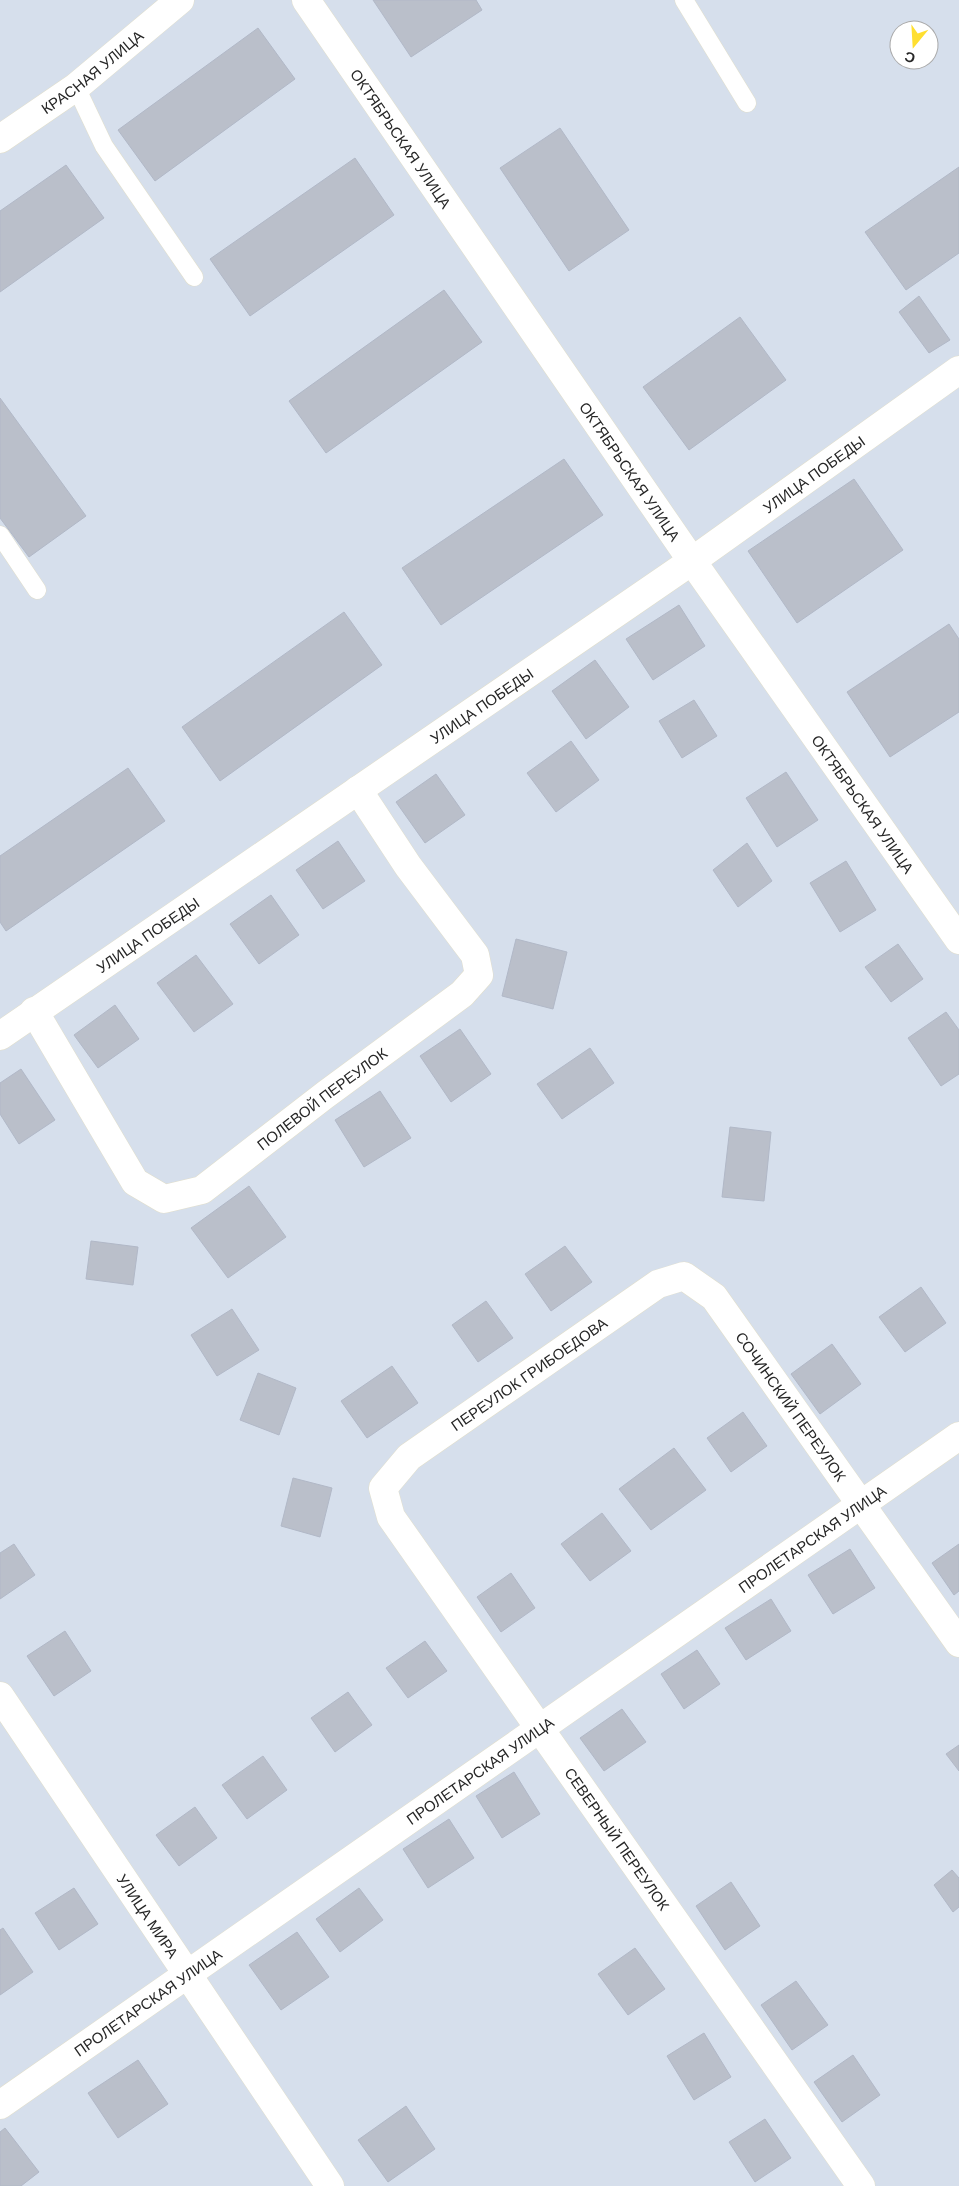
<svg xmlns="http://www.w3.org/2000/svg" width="959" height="2186" font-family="Helvetica,sans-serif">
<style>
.building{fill:#babfca;stroke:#b1b8c7}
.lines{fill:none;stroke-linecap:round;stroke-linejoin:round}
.lane-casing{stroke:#e2dfcc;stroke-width:19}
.street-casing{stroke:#e2dfcc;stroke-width:29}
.secondary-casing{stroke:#e2dfcc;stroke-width:29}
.lane{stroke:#fff;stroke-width:18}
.street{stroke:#fff;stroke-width:28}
.secondary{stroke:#fff;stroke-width:28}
.labels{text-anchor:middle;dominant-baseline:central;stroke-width:5;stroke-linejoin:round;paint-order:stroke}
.street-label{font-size:15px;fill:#272727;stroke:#fff}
</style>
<rect width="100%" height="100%" fill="#d6dfec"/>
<!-- building -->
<g class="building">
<path d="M373,0H476L482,10L411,57Z"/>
<path d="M258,28L295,79L155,181L118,130Z"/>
<path d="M560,128L629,230L569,271L500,168Z"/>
<path d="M355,158L394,215L250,316L210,259Z"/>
<path d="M66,165L104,218L0,292V211Z"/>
<path d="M959,167V253L906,290L865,232Z"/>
<path d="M444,290L482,342L326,453L289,401Z"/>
<path d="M919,296L950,340L929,353L899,312Z"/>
<path d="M740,317L786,380L689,450L643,387Z"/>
<path d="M0,398L86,516L29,557L0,518Z"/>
<path d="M564,459L603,515L441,625L402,568Z"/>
<path d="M854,479L903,550L797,623L748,551Z"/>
<path d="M679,605L705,646L653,680L626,639Z"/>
<path d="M344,612L382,665L220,781L182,727Z"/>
<path d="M949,624L959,639V712L890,757L847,692Z"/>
<path d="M595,660L629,707L586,739L552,691Z"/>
<path d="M694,700L717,736L682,758L659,721Z"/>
<path d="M571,741L599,780L556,812L527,773Z"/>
<path d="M128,768L165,821L6,931L0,922V856Z"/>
<path d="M786,772L818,820L777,847L746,798Z"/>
<path d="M436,774L465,815L425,843L396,802Z"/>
<path d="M338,841L365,881L323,909L296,870Z"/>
<path d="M747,843L772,881L738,907L713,870Z"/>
<path d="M846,861L876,910L840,932L810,883Z"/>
<path d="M271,895L299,935L259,964L230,924Z"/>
<path d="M516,939L567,952L553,1009L502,996Z"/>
<path d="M898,944L923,979L891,1002L865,967Z"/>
<path d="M196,955L233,1004L194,1032L157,983Z"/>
<path d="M115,1005L139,1039L98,1068L74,1035Z"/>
<path d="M946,1012L959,1030V1074L941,1086L908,1038Z"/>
<path d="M460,1029L491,1074L451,1102L420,1056Z"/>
<path d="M590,1048L614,1083L562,1119L537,1084Z"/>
<path d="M21,1069L55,1120L19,1144L0,1114V1083Z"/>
<path d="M380,1091L411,1138L364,1167L335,1120Z"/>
<path d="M730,1127L771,1132L764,1201L722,1197Z"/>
<path d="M249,1186L286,1237L228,1278L191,1228Z"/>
<path d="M91,1241L138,1247L133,1285L86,1279Z"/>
<path d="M565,1246L592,1282L551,1311L525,1274Z"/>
<path d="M921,1287L946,1323L905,1352L879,1317Z"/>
<path d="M486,1301L513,1338L478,1362L452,1325Z"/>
<path d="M232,1309L259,1350L217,1376L191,1335Z"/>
<path d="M832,1344L861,1384L820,1414L791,1374Z"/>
<path d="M392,1366L418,1403L367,1438L341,1401Z"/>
<path d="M258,1373L296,1388L279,1435L240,1420Z"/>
<path d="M743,1412L767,1446L731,1472L707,1438Z"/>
<path d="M674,1448L706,1490L651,1530L619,1489Z"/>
<path d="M293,1478L332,1488L320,1537L281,1526Z"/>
<path d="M602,1513L631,1551L590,1581L561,1544Z"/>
<path d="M14,1544L35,1575L0,1599V1553Z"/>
<path d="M959,1544V1591L954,1595L932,1563Z"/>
<path d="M850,1549L875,1588L833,1614L808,1575Z"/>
<path d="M511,1573L535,1608L501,1632L477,1597Z"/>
<path d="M771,1599L791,1631L746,1660L725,1628Z"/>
<path d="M65,1631L91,1671L54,1696L27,1656Z"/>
<path d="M425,1641L447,1671L408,1698L386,1668Z"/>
<path d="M697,1650L720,1684L684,1709L661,1674Z"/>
<path d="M348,1692L372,1725L335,1752L311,1718Z"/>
<path d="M622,1709L646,1742L604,1771L580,1738Z"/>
<path d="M959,1745V1771L946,1754Z"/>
<path d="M263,1756L287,1790L247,1819L222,1785Z"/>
<path d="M514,1772L540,1814L502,1838L476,1796Z"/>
<path d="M195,1807L217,1838L179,1866L156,1835Z"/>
<path d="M449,1819L474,1858L428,1888L403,1849Z"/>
<path d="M952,1870L959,1878V1907L953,1912L934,1885Z"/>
<path d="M731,1882L760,1926L725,1950L696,1906Z"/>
<path d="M74,1888L98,1924L59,1950L35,1913Z"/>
<path d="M359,1888L383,1920L340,1952L316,1919Z"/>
<path d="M3,1928L33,1972L0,1995V1930Z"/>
<path d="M297,1932L329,1977L281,2010L249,1965Z"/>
<path d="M635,1948L665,1989L628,2015L598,1974Z"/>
<path d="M796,1981L828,2025L792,2050L761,2005Z"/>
<path d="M704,2033L731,2077L694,2100L667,2056Z"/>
<path d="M853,2055L880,2095L842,2122L814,2082Z"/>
<path d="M138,2060L168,2104L118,2138L88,2093Z"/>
<path d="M406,2106L435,2149L388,2182L358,2140Z"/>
<path d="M765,2119L791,2158L755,2182L729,2142Z"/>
<path d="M5,2128L39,2172L21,2186H0V2132Z"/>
</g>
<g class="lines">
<defs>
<g id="lane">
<path d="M684,0L747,103"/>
<path d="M76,87L104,146L194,277"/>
<path d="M0,535L37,590"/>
</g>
<g id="street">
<path id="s1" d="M306,0L692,561L959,940"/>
<path id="s2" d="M34,1011L135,1182L164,1199L202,1190L325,1095L462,994L479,975L475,955L408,866L358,790"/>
<path id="s3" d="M0,1036L692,561L959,370"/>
<path id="s4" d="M0,1696L330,2186"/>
<path id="s5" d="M0,2105L959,1436"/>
<path id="s6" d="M861,2186L391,1517L383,1488L409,1457L658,1284L684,1276L714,1297L959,1643"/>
</g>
<g id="secondary">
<path id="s7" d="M0,139L76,87L180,0"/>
</g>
</defs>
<!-- lane casing -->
<use href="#lane" class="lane-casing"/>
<!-- street casing -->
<use href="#street" class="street-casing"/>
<!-- secondary casing -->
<use href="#secondary" class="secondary-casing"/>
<!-- lane -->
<use href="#lane" class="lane"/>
<!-- street -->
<use href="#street" class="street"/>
<!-- secondary -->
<use href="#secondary" class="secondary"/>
</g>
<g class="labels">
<!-- street labels -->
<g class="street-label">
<text stroke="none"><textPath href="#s7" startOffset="114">КРАСНАЯ УЛИЦА</textPath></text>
<text stroke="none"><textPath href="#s1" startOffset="168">ОКТЯБРЬСКАЯ УЛИЦА</textPath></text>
<text stroke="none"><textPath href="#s1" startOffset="572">ОКТЯБРЬСКАЯ УЛИЦА</textPath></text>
<text stroke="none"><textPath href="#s3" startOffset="989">УЛИЦА ПОБЕДЫ</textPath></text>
<text stroke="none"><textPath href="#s3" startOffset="584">УЛИЦА ПОБЕДЫ</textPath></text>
<text stroke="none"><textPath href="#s1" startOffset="978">ОКТЯБРЬСКАЯ УЛИЦА</textPath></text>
<text stroke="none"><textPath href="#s3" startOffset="179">УЛИЦА ПОБЕДЫ</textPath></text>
<text stroke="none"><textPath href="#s2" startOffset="422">ПОЛЕВОЙ ПЕРЕУЛОК</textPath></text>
<text stroke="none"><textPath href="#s6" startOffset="1034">ПЕРЕУЛОК ГРИБОЕДОВА</textPath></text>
<text stroke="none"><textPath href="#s6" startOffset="1389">СОЧИНСКИЙ ПЕРЕУЛОК</textPath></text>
<text stroke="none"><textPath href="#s5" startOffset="990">ПРОЛЕТАРСКАЯ УЛИЦА</textPath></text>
<text stroke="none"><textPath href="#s5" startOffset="585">ПРОЛЕТАРСКАЯ УЛИЦА</textPath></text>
<text transform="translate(617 1839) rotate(55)">СЕВЕРНЫЙ ПЕРЕУЛОК</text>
<text stroke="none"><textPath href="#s4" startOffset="265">УЛИЦА МИРА</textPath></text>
<text stroke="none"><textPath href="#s5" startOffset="180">ПРОЛЕТАРСКАЯ УЛИЦА</textPath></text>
</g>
</g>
<!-- north arrow -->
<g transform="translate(914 45) rotate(198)"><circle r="24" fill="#ffffff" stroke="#a9a9a9"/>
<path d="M0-4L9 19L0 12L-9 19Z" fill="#ffdf30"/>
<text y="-8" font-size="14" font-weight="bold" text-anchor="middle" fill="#272727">С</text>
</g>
</svg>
